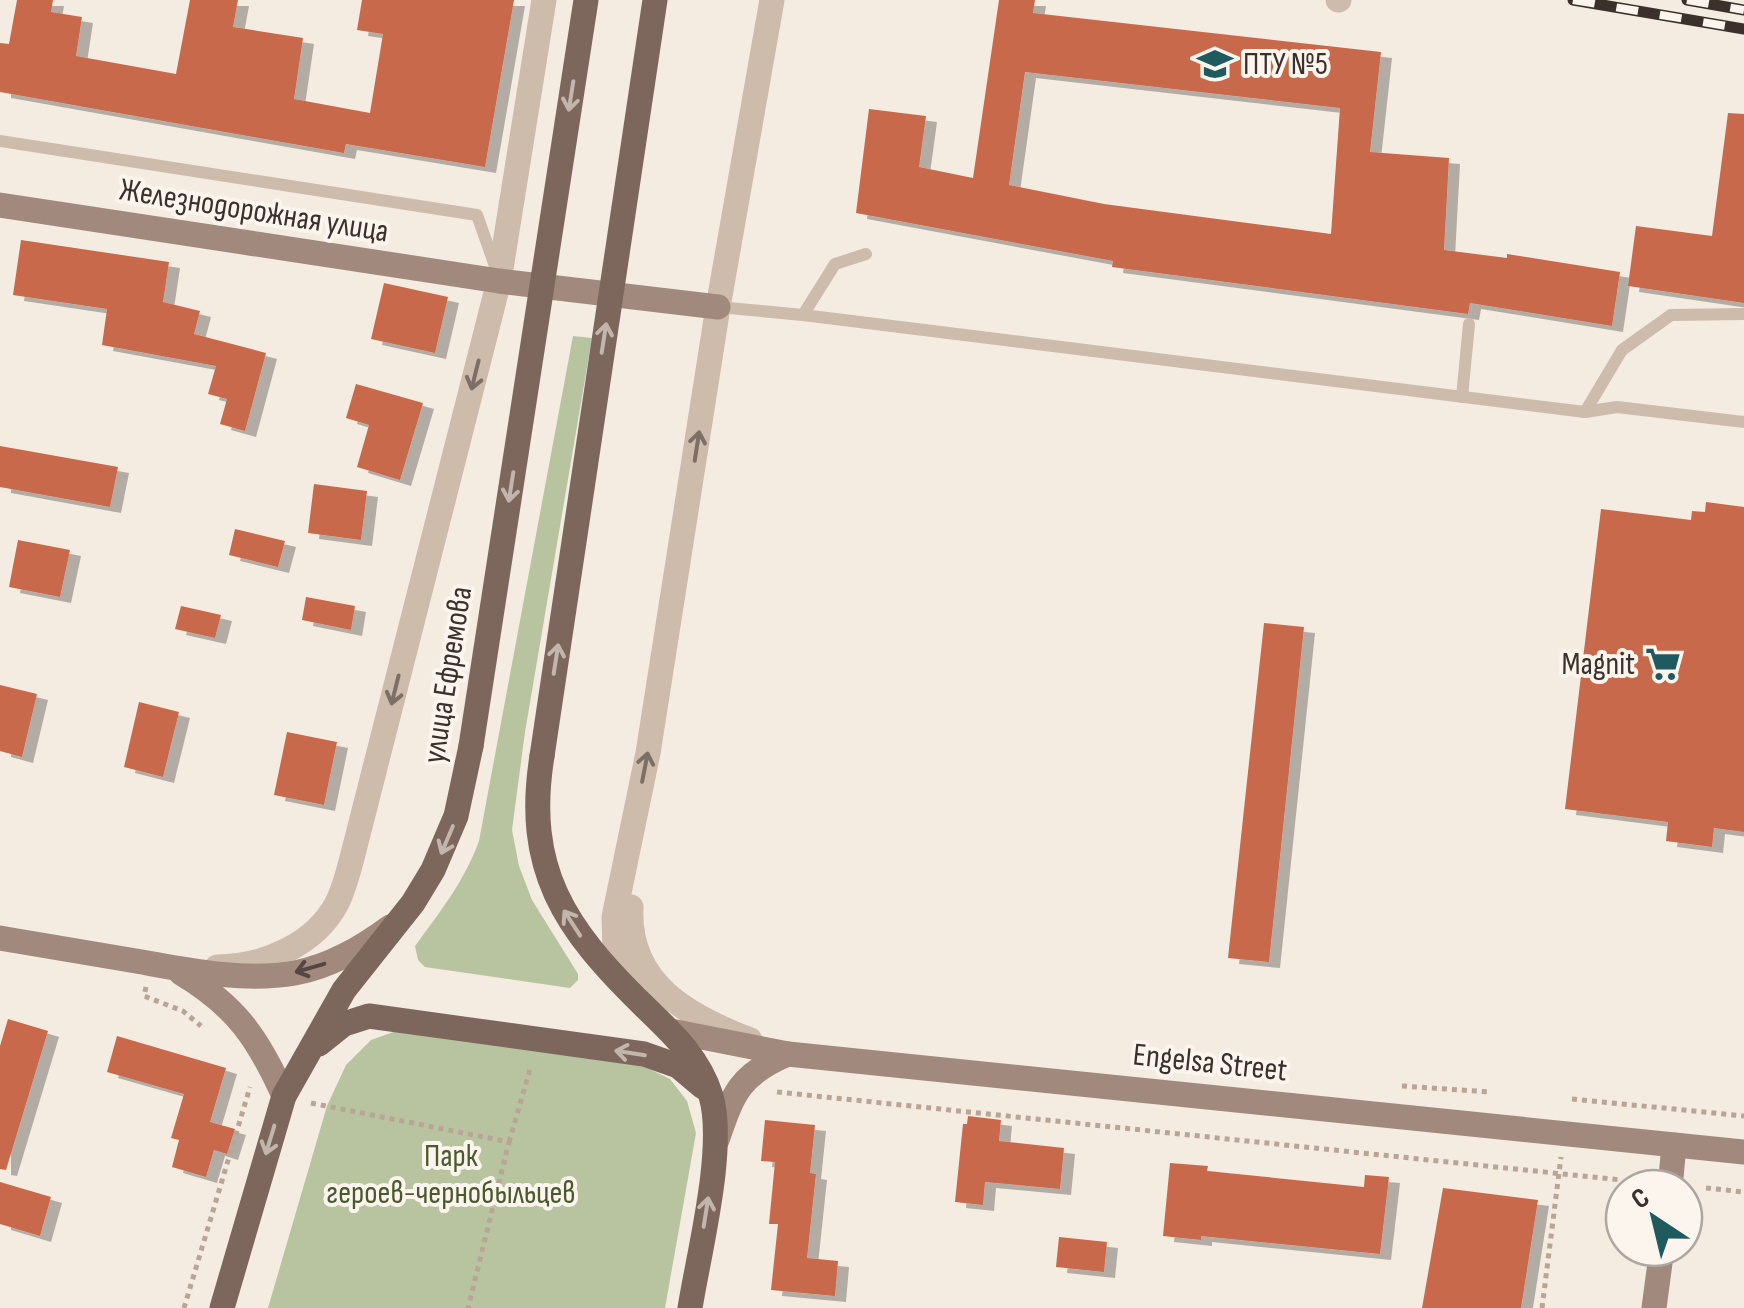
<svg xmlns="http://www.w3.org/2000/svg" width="1744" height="1308" font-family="'Sofia Sans Condensed',sans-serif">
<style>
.green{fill:#b8c4a0}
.building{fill:#c8694b;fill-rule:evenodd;filter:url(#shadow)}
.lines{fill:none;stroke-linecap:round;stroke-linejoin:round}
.path{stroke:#b9a596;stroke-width:5;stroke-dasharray:5 5;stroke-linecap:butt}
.lane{stroke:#cdbbac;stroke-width:12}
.street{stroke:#cdbbac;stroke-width:25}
.secondary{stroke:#a18a7d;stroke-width:25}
.primary{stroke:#7d675c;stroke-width:25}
.rail-casing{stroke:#3b302b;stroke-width:11}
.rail{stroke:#fbf5ee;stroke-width:8;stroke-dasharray:22;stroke-linecap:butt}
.primary-bridge{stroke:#7d675c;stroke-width:25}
.oneway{stroke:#c2b5ac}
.oneway2{stroke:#7d6f65}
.oneway3{stroke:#544640}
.labels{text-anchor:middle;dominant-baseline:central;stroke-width:8;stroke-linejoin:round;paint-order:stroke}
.poi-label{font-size:32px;fill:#3b302b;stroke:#fbf5ee;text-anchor:start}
.street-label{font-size:32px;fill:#3b302b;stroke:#fbf5ee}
.park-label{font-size:32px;fill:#4a5a2e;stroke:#fbf5ee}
</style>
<defs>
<filter id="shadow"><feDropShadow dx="11" dy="6" stdDeviation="0" flood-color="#0004"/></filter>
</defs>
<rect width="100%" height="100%" fill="#f4ebe1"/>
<!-- green -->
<g class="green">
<path d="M573,336L592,338L525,732L512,830L519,866L532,900L578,974V980L570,988L425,967L418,960L415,946C440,912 465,880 479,841Z"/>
<path d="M399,1030L637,1063L670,1079L687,1101L696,1133L665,1308H268L327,1106L346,1065L371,1040Z"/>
</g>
<!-- building -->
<g class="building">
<path d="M17,0H53L51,12L82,17L76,56L176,74L190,0H238L233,27L303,38L294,99L370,113L383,34L357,30L362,0H514L485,167L346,144L344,153L0,92V43L9,44Z"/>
<path d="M999,0H1035L1033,13L1381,52L1370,152L1449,158L1444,250L1507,258V254L1620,272L1612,326L1470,303L1468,314L1112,267L1113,261L856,213L869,109L926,116L919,167L973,178ZM1025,72L1340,108L1331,234L1104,204L1009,185Z"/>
<path d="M1728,113L1744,114V303L1628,286L1636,226L1712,236Z"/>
<path d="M21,240L169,262L163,302L200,311L194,334L266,353L245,431L220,424L227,399L208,394L216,366L102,345L107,309L13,295Z"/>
<path d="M384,283L448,297L435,353L371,339Z"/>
<path d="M356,384L423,403L400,480L357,467L369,425L346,418Z"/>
<path d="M0,446L118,467L110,507L0,487Z"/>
<path d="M314,484L367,491L361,540L308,533Z"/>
<path d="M1706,502L1744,507V832L1714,828L1712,847L1666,841L1668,822L1565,809L1601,509L1691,520L1692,511L1705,512Z"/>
<path d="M235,529L285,541L278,567L229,555Z"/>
<path d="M18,540L70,550L60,597L9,587Z"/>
<path d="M306,597L355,606L351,630L302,620Z"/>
<path d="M181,606L221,615L215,638L175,629Z"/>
<path d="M1264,623L1304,627L1269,962L1228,958Z"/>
<path d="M0,685L37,694L22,757L0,751Z"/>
<path d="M139,702L179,712L163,777L124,767Z"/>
<path d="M287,732L337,742L324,805L274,795Z"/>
<path d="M8,1019L48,1031L6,1170L0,1169V1046Z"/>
<path d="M117,1036L226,1068L210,1122L235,1129L227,1154L214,1150L206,1177L172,1167L179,1140L171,1138L184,1094L107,1072Z"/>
<path d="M968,1116L1001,1120L999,1141L1064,1148L1060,1189L985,1182L983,1205L955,1202L963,1124H967Z"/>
<path d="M765,1120L815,1125L810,1173L816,1174L807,1258L838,1261L835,1296L771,1290L778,1224H769L775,1162L761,1161Z"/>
<path d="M1170,1163L1208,1166L1207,1171L1364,1187L1365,1175L1389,1177L1380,1254L1201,1236V1240L1163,1236Z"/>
<path d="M0,1182L51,1197L40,1236L0,1224Z"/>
<path d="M1443,1188L1538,1200L1521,1308H1422Z"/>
<path d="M1059,1237L1107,1242L1104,1272L1056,1267Z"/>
</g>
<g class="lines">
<!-- path -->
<g class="path">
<path d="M146,987L144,996L183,1011L201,1026"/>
<path d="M1402,1086L1490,1092"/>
<path d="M777,1092L1621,1180"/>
<path d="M1572,1099L1744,1116"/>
<path d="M311,1103L509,1142L468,1308"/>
<path d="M509,1142L531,1066"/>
<path d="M1706,1188L1744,1192"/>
<path d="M184,1308L250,1087"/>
<path d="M1542,1308L1561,1157"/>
</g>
<!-- lane -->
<g class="lane">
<path d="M0,141L477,215L495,266"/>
<path d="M718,307L803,315L1585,412L1617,407L1744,422"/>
<path d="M803,315L835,264L866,254"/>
<path d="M1462,397L1469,324"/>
<path d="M1585,412L1622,350L1671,315L1744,314"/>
</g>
<!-- street -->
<g class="street">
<path d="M1338,0H1339"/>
<path d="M631,907C627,983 687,1016 750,1040"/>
<path d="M217,967C263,967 315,945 337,903C344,889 348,873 352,858L499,281L544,0"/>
<path d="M632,992L615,950L614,917L648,753L718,307L772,0"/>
</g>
<!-- secondary -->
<g class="secondary">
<path d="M0,205L499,281L718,307"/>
<path d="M0,938C45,946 90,953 136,961C187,970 243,982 295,973C331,966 361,948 390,927"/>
<path d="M181,973C236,1006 258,1038 284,1096"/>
<path d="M671,1031L788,1054L1744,1152"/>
<path d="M717,1140C733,1093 740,1074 788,1054"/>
<path d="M1670,1188L1674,1145"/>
<path d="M1654,1308L1662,1248"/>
</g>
<!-- primary -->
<g class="primary">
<path d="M542,756C524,869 564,928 643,1005C671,1032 699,1057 711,1096C726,1148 699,1252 690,1308"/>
<path d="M319,1044L344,1024L369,1016L644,1054L678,1066L703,1087"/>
<path d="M222,1308L284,1096L344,990L413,903L433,870L456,816L471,746"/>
</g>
<defs>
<g id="rail">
<path d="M1573,0L1744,29"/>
<path d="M1687,0L1744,10"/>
</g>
</defs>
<!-- rail casing -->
<use href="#rail" class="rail-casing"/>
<!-- rail -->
<use href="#rail" class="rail"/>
<!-- primary-bridge -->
<g class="primary-bridge">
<path d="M471,746L586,0"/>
<path d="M542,756L655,0"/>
</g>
</g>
<!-- one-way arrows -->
<defs><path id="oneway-shaft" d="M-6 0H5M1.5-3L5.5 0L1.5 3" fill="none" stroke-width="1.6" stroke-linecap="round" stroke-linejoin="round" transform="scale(2.5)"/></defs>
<g class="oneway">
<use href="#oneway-shaft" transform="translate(571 96) rotate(99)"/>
<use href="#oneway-shaft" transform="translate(604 338) rotate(-81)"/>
<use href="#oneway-shaft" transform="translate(511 487) rotate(99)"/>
<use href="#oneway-shaft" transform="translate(556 659) rotate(-81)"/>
<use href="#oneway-shaft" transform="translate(447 840) rotate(113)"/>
<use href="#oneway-shaft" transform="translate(572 923) rotate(-123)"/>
<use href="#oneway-shaft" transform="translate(630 1053) rotate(-171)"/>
<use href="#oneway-shaft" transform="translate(270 1140) rotate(107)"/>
<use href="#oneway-shaft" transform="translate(706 1212) rotate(-81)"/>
</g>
<g class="oneway2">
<use href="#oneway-shaft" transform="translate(475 375) rotate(104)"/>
<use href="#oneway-shaft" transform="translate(697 446) rotate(-81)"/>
<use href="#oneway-shaft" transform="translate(395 690) rotate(104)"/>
<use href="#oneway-shaft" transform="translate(645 767) rotate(-79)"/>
</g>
<use class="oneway3" href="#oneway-shaft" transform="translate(310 968) rotate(164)"/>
<!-- icons -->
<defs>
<symbol id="university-bare" viewBox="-9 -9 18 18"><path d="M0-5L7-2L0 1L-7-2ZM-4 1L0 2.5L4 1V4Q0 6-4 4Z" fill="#1f5a5e" stroke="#fbf5ee" stroke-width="2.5" paint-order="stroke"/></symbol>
<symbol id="supermarket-bare" viewBox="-9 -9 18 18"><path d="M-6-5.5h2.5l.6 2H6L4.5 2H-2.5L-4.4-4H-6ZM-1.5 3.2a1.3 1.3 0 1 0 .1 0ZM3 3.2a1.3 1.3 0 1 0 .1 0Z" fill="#1f5a5e" stroke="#fbf5ee" stroke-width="2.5" paint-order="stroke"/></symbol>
</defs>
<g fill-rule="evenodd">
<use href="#university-bare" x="1190" y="39" width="50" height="50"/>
<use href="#supermarket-bare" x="1638" y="639" width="50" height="50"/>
</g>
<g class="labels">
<!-- poi labels -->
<g class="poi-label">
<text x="1243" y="64">ПТУ №5</text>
<text x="1635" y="664" text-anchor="end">Magnit</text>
</g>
<!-- street labels -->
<g class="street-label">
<text transform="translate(254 211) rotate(9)">Железнодорожная улица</text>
<text transform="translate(448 675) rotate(-81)">улица Ефремова</text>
<text transform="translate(1210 1063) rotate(6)">Engelsa Street</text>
</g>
<!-- park labels -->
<g class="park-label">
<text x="451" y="1156">Парк<tspan x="451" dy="37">героев-чернобыльцев</tspan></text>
</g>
</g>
<!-- north arrow -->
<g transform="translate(1654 1218) rotate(325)"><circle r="48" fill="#fbf5ee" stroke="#aea6a0" stroke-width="2.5"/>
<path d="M0-8L18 38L0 25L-18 38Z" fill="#1f5a5e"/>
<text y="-15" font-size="28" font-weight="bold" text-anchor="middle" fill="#3b302b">С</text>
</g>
</svg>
